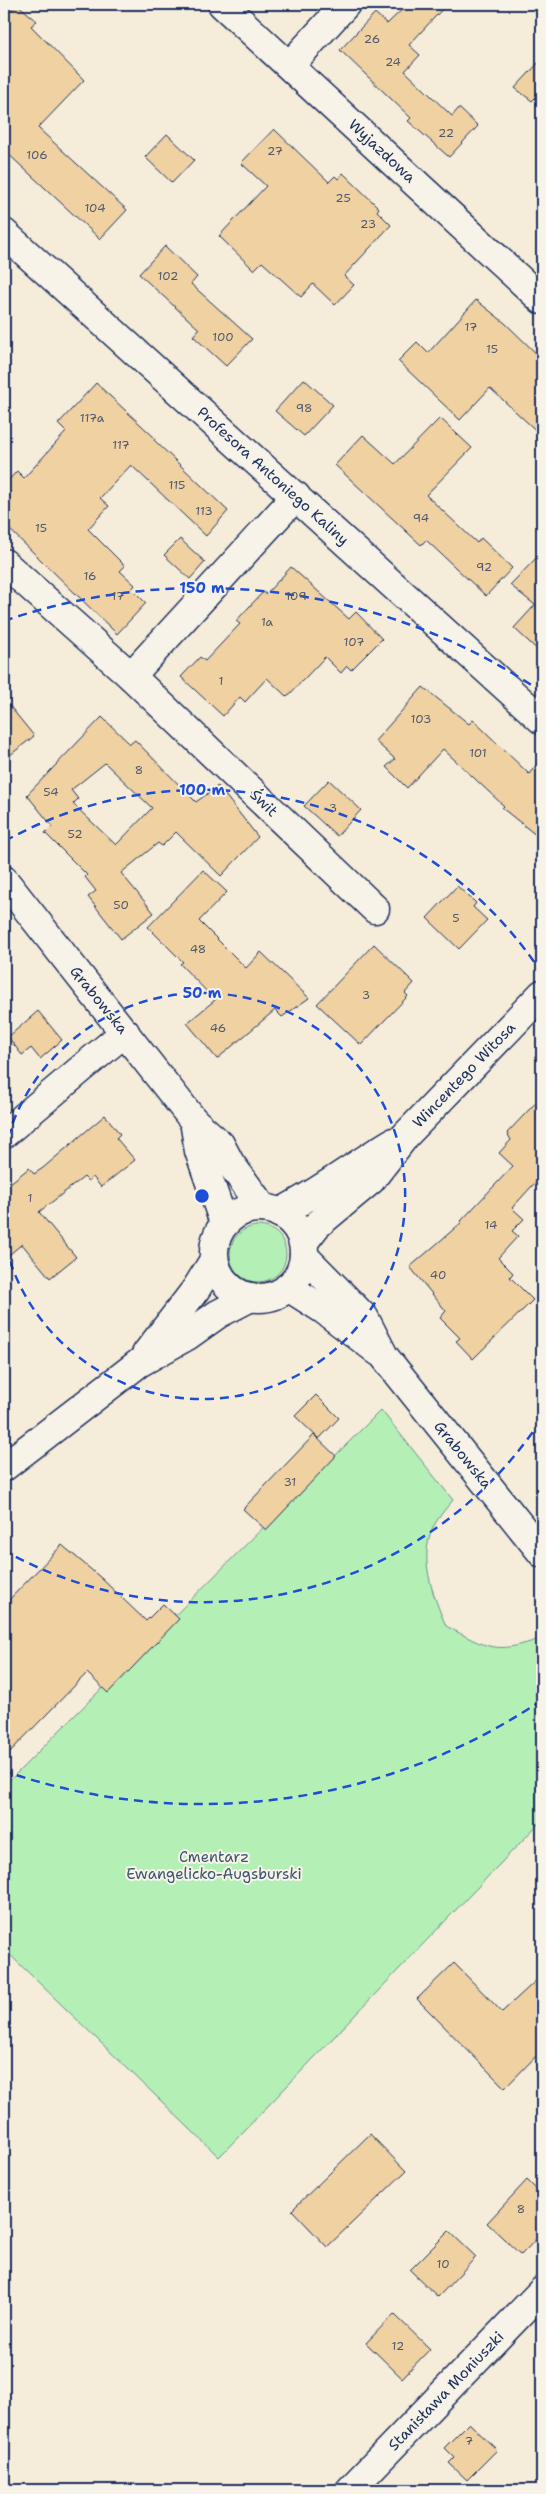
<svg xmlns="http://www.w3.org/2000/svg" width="546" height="2494" font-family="'Shantell Sans',sans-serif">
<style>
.green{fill:#b4f0b5;stroke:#68908a}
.building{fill:#efd1a2;stroke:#1b2f5e;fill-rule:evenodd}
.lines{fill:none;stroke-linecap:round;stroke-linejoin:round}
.minor-casing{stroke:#1b2f5e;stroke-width:31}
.minor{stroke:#f7f3e8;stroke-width:28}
.ring{fill:none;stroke:#1d4ed8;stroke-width:2.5;stroke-dasharray:9 6}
.labels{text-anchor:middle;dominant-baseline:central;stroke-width:4;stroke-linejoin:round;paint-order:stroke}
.number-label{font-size:12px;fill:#50586f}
.street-label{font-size:15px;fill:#1b2f5e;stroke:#f7f3e8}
.park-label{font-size:15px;fill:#3a566f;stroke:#f7f3e8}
.centre{fill:#1d4ed8;stroke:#f7f3e8;stroke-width:2.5}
.ring-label{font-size:15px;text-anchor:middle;font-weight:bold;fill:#1d4ed8;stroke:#f7f3e8;stroke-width:4;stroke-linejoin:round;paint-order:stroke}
</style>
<rect width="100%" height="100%" fill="#f5ecda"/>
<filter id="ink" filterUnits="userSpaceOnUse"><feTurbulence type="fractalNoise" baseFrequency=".02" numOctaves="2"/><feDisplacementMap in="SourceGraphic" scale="10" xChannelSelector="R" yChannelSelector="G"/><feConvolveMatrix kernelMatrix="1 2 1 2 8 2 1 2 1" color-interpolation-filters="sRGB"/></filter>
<g filter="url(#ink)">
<!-- green -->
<g class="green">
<circle cx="258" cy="1254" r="28"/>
<path d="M381,1410L453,1500C447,1507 441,1514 436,1522C416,1555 433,1595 446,1626C488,1648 495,1655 542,1638V1820L219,2157L4,1949V1786Z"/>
</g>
<!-- building -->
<g class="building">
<path d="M17,4L37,21L31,26L84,80L38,128L127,210L100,239L4,150V18Z"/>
<path d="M408,4H447L409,45L420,55L405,71L452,116L459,108L478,126L449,157L408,121L411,118L340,50L375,13L387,24Z"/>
<path d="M542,59V91L532,101L515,88Z"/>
<path d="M274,129L329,182L335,176L338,179L343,173L379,208L377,211L391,225L344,276L354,285L335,305L313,284L301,297L262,262L254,270L219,236L266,186L241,163Z"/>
<path d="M167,134L194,160L172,183L145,157Z"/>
<path d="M165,246L197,277L191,284L252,339L226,366L193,336L199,329L139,274Z"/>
<path d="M476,300L505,323L542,359V436L490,388L460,420L398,361L417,342L428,353Z"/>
<path d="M304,379L333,405L304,436L275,411Z"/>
<path d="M96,383L155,438L154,440L228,511L206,536L131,465L100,498L109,506L88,529L125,566L120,571L135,585L132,589L146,603L117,634L4,524V485L17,471L24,478L66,432L58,424Z"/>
<path d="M440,418L472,448L426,495L477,543L481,538L512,568L486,596L426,540L421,545L335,465L363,435L395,464Z"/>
<path d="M180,539L205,562L190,579L164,555Z"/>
<path d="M542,552V654L514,628L535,605L510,585Z"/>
<path d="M291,567L349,619L356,612L382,639L351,670L347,666L341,673L325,657L287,697L267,678L245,702L240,697L223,716L181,677L200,657L205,661L240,624L236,621L263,592L266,594Z"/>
<path d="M423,687L469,724L473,720L529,774L542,758V840L502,808L504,806L443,749L407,788L386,767L395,759L375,741Z"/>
<path d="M4,699L34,736L4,760Z"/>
<path d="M102,717L130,744L135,740L196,802L218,786L258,837L221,876L176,832L162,846L158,843L121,873L154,913L121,939L88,897L96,891L85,877L87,875L45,833L52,826L27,795ZM105,763L152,808L116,845L73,804L78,799L71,790Z"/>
<path d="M329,780L361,810L337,836L304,806Z"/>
<path d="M203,870L227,892L199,921L246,968L261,952L309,998L282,1017L275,1010L217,1059L187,1023L215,1000L180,964L183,962L148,927Z"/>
<path d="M457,886L476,903L473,907L487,920L459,949L427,918Z"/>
<path d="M374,944L414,983L405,993L408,996L361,1045L317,1004Z"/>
<path d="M38,1011L62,1040L40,1059L31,1048L22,1055L8,1037Z"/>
<path d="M542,1096V1175L512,1208L524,1219L512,1231L518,1236L498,1258L513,1273L510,1277L533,1300L473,1359L456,1341L460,1338L440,1318L446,1311L410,1267L462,1222L461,1221L513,1166L499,1153L511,1140L507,1133Z"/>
<path d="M105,1115L120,1134L116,1138L135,1160L101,1187L93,1177L88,1181L84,1177L39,1212L76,1257L50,1278L22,1244L4,1259V1188L29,1168L34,1174L43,1168Z"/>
<path d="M316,1395L339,1418L319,1439L295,1416Z"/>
<path d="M314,1435L336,1456L266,1530L243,1509Z"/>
<path d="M62,1545L101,1578L146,1621L163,1604L179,1619L108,1693L87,1673L4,1758V1605Z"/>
<path d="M454,1963L502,2012L542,1975V2050L505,2088L417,1999Z"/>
<path d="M370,2134L406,2171L327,2247L292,2210Z"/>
<path d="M527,2180L542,2195V2233L521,2255L487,2223Z"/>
<path d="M449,2231L476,2257L438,2297L410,2270Z"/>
<path d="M394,2314L430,2349L402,2378L366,2343Z"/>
<path d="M469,2423L497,2450L467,2480L449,2463L454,2458L444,2448Z"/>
</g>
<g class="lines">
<defs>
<g id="minor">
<path d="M222,4L542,300"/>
<path d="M290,65L346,4"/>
<path d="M4,233L542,720"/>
<path d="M4,563L131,676L375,909"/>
<path d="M131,676L296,496"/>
<path d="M4,880L194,1121L220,1144L230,1163L263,1208"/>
<path d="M194,1121L199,1151L224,1223"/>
<path d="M4,1134L125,1032"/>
<circle cx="259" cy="1253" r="45"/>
<path d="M279,1213C319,1193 354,1165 393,1142"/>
<path d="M303,1243L317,1225L371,1180L406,1135L542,994"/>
<path d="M304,1256L364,1317L384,1356L542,1553"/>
<path d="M288,1287L324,1310L379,1352"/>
<path d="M146,1354L196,1289L214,1260"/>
<path d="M4,1467L139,1363L187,1336L218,1314L251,1297"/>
<path d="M350,2490L542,2291"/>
</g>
</defs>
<!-- minor casing -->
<use href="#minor" class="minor-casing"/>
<!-- minor -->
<use href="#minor" class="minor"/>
</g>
</g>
<!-- distance rings -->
<g class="ring">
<path d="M4 1152A203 203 0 1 1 4 1240"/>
<path d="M541 1420A406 406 0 0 1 5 1551M5 841A406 406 0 0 1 541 972"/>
<path d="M542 1700A608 608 0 0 1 4 1771M4 621A608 608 0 0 1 542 692"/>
</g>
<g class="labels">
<!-- number labels -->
<g class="number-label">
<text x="372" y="39">26</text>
<text x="393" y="62">24</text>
<text x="446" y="133">22</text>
<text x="275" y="151">27</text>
<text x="37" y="155">106</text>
<text x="343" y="198">25</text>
<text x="95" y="208">104</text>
<text x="368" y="224">23</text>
<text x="168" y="276">102</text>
<text x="471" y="327">17</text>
<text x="223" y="337">100</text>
<text x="492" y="349">15</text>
<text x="304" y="408">98</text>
<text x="92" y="418">117a</text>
<text x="121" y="445">117</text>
<text x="177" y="485">115</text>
<text x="204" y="511">113</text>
<text x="421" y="518">94</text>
<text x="41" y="528">15</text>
<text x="484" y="567">92</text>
<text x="90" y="576">16</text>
<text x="118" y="596">17</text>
<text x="296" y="596">109</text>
<text x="267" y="622">1a</text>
<text x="354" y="642">107</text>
<text x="221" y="681">1</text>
<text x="421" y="719">103</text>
<text x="478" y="753">101</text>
<text x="139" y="770">8</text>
<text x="51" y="792">54</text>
<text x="333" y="808">3</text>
<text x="75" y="834">52</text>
<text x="121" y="905">50</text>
<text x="456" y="918">5</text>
<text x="198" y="949">48</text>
<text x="366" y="995">3</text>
<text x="218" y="1028">46</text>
<text x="30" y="1198">1</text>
<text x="491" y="1225">14</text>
<text x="438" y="1275">40</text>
<text x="290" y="1482">31</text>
<text x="521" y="2209">8</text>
<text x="443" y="2264">10</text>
<text x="398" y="2346">12</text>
<text x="469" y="2441">7</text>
</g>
<!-- street labels -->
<g class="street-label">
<text transform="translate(382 151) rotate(43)">Wyjazdowa</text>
<text transform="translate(273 476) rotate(42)">Profesora Antoniego Kaliny</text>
<text transform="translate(264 803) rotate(44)">Świt</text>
<text transform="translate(99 1000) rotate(51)">Grabowska</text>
<text transform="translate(464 1075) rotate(-46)">Wincentego Witosa</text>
<text transform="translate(463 1455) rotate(51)">Grabowska</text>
<text transform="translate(446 2391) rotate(-46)">Stanisława Moniuszki</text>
</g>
<!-- park labels -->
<g class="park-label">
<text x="214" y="1857">Cmentarz<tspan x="214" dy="17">Ewangelicko-Augsburski</tspan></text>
</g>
</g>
<circle cx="202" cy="1196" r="8" class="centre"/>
<g class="ring-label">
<text x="202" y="593">150 m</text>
<text x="202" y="795">100 m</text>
<text x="202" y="998">50 m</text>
</g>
<!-- margin -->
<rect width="546" height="2494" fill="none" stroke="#f7f3e8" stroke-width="20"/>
<rect x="10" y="10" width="526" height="2474" fill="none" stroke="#1b2f5e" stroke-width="2" filter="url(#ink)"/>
</svg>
